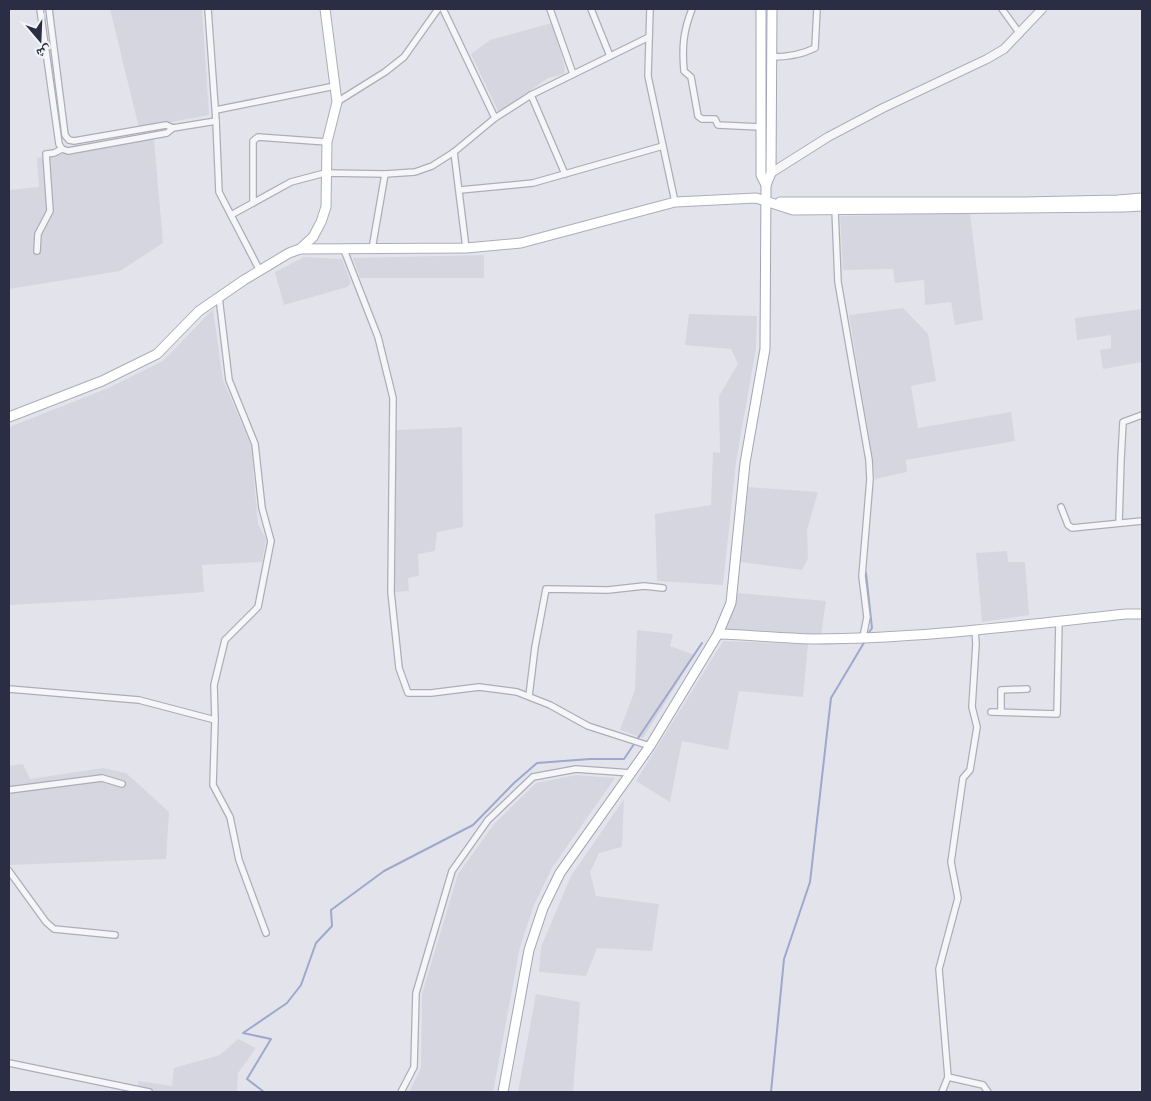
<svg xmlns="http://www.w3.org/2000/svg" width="1151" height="1101" font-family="Jost,'Noto Naskh Arabic',sans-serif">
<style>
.built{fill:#d5d6e0}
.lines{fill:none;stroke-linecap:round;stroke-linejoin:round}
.stream{stroke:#9da8cc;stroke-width:2}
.minor-casing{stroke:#acadb9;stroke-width:8}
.tertiary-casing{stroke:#acadb9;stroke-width:10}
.secondary-casing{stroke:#acadb9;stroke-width:11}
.primary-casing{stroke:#a2a5b7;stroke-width:11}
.minor{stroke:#f6f6f9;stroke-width:5.5}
.tertiary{stroke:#f6f6f9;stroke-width:8}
.secondary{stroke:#fff;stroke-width:9}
.primary{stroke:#fff;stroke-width:9}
</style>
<rect width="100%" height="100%" fill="#e3e4eb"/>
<!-- built -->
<g class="built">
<path d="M110,9H202L209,115L139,128Z"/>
<path d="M552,23L565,68L564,74L548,78L499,113L471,54L490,40Z"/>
<path d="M154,139L163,243L120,271L9,289V190L39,187L37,158Z"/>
<path d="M970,213L983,320L955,325L951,302L925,305L924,280L895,283L893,269L843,270L840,216Z"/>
<path d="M484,255V278H360L353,258Z"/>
<path d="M304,257L342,259L351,283L347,287L284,305L275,272Z"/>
<path d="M903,308L928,334L936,381L911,386L918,428L1011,412L1015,441L906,460L907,472L875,479L873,460L849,315Z"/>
<path d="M213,309L223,380L251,445L258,524L266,539L262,562L202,565L204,592L100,600L9,605V427L106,389L163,361Z"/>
<path d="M1142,309V362L1103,369L1100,350L1111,348V335L1077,340L1075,318Z"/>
<path d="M689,314L757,316L756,348L736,462L723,585L657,581L655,514L711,505L713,452L720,453L719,396L738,364L731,349L685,345Z"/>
<path d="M462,427L463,527L437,532L435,551L418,554L419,576L408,578L409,591L395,592L396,430Z"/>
<path d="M748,487L818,492L807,530L808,559L802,570L740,562Z"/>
<path d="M1007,551L1008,562H1025L1029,615L982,622L976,553Z"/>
<path d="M738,593L826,601L821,635L726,629L736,604Z"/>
<path d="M637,630L673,634L670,646L695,655L643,738L620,730L635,690Z"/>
<path d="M723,641L808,644L803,697L739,691L728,750L682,741L670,802L636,781Z"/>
<path d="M23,764L30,779L103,768L126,773L169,812L166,859L9,865V766Z"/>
<path d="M576,775L615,778L552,868L534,905L520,947L493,1092H409L421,1068L422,994L458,874L494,824L536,783Z"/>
<path d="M624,799L622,847L599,853L590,872L596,896L659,904L652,951L597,948L586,976L539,972L541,947L571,876Z"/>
<path d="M536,994L580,1002L573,1092H518Z"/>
<path d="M238,1039L256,1048L238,1073L237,1092H138V1081L172,1086L174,1068L220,1055Z"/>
</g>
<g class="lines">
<!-- stream -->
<g class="stream">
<path d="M866,573L872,628L868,634"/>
<path d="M264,1092L247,1079L271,1039L243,1033L287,1003L301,985L316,943L332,926L331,910L384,871L473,825L514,783L537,763L590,759H624L702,643"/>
<path d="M771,1092L784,959L810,882L831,698L865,641"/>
</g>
<defs>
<g id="minor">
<path d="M40,9L59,144L62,149L68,151L167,133L173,128"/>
<path d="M49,9L65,135L69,140L74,141L166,125L173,128L216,121"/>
<path d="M208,9L216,121L219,192L260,271"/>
<path d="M443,9L495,118"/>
<path d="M550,9L573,74"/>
<path d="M591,9L610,56"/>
<path d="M650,9L648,76L675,202"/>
<path d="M692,9C683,32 682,47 684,71L691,77L698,116L702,119H715L718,125L760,127"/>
<path d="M1002,9L1020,34"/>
<path d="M772,57C788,57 801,55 815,48L817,9"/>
<path d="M531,95L565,174"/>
<path d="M337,102L385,72L404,57L438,9"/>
<path d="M216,110L335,86"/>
<path d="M454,152L466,248"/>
<path d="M460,190L533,183L663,146"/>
<path d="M253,203V141L258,137L327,142"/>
<path d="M835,209L838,282L869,460L870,479L862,576L867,617L863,637"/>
<path d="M231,215L291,182L325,173L385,174L415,172L432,166L454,152L495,118L531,95L649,37"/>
<path d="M372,249L385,174"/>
<path d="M344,250L378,337L393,398L391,592L399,668L408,693H431L479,687L517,692L550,705L588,726L650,746"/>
<path d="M37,251L38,234L50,211L46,154L54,153L62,149"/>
<path d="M219,297L229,380L255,444L262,508L271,541L258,607L225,640L214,685L215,720L213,785L230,817L239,860L266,933"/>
<path d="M1061,507L1068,525L1072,528L1142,521"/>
<path d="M1119,523L1121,459L1123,422L1142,415"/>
<path d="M9,689L139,700L215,720"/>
<path d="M529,696L535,647L546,589L608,590L644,586L663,588"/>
<path d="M991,712L1057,714L1059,621"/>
<path d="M1001,712V690L1027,689"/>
<path d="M9,790L102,778L122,784"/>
<path d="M9,871L46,922L54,929L115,935"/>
<path d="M9,1063L149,1092"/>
<path d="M948,1077L939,969L958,898L951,862L963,778L970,770L977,727L972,707L976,644L975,630"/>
<path d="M401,1092L414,1067L416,993L452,871L488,820L533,777L576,769L631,773"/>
<path d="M942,1092L948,1077L983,1085L988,1092"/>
</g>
<path id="tertiary" d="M771,173L828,137L883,108L987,59L1004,49L1042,9"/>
<g id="secondary">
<path d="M780,202H1024L1118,200L1142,198"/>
<path d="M300,249L313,237L321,222L326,207L327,142L337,102L325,9"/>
<path d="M9,417L102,381L157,354L199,311L244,280L289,253L300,249L466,248L521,243L675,202L756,198L793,210L1124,207L1142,206"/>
<path d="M718,634C750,635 781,638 813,639C918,639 1022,625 1126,614H1142"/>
</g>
<g id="primary">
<path d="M761,9V175L766,185"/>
<path d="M503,1092L529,950L543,908L560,873L650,746L718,634L731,603L745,463L765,349L766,185L771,173L772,9"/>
</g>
</defs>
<!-- minor casing -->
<use href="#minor" class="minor-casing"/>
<!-- tertiary casing -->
<use href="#tertiary" class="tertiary-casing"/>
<!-- secondary casing -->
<use href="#secondary" class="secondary-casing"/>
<!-- primary casing -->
<use href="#primary" class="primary-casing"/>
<!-- minor -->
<use href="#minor" class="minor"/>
<!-- tertiary -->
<use href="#tertiary" class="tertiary"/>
<!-- secondary -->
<use href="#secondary" class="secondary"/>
<!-- primary -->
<use href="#primary" class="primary"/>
</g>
<!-- border -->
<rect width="1151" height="1101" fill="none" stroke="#2a2d44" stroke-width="20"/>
<!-- north arrow -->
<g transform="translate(40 40) rotate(161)" stroke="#f3f4f8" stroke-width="4" paint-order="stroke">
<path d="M0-4L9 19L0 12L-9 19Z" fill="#2a2d44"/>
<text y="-8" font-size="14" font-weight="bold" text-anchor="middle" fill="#2a2d44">ش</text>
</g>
</svg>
